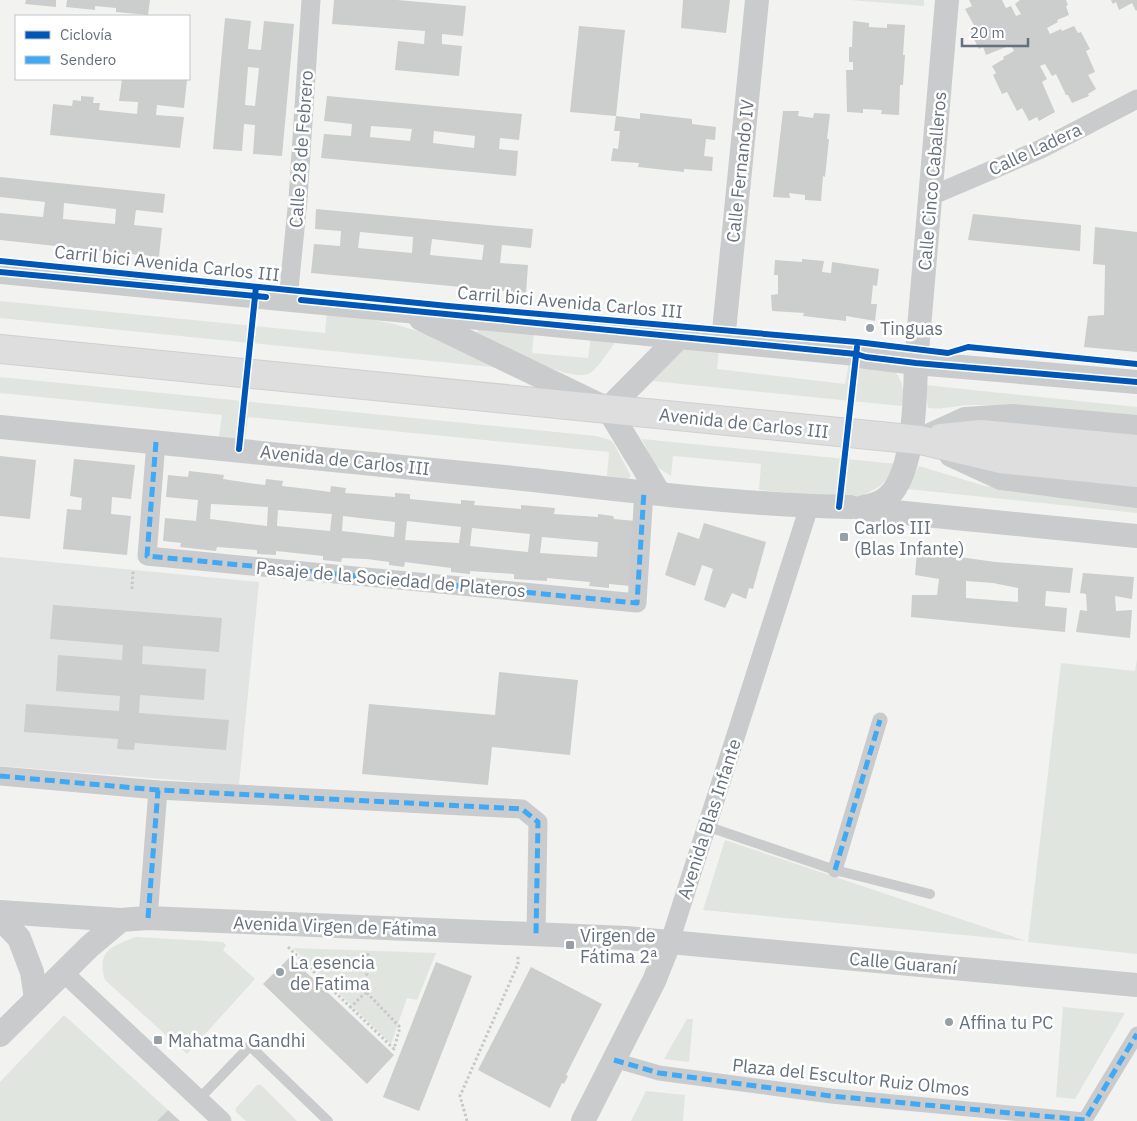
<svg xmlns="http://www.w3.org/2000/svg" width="1137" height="1121" font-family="'IBM Plex Sans',sans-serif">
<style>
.built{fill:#e2e4e3}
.green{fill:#e1e5df}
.building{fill:#cccdcd;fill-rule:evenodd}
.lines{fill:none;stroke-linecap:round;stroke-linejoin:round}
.primary-casing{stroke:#d0d0d1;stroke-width:30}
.path{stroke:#c7c8c8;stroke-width:3;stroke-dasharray:2.5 2.5;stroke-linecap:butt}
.service{stroke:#cacbcc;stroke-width:10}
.pedestrian{stroke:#cacbcc;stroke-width:15}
.minor{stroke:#cacbcc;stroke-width:19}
.tertiary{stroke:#cacbcc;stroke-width:24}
.primary{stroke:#dededf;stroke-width:28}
.quiet{stroke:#3fa9f5;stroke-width:5;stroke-dasharray:10 5;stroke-linecap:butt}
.cycleway-casing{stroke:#fff;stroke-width:9}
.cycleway{stroke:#0057b8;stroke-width:6}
.poi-dot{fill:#969ea6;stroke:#fff;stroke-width:2}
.labels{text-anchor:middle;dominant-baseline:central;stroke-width:5;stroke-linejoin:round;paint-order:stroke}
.street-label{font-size:18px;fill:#65707e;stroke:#fff}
.poi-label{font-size:18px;fill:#65707e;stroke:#fff;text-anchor:start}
</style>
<rect width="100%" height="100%" fill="#f2f2f1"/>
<!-- built -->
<path class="built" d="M0,557L259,582L239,785L0,766Z"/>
<!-- green -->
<g class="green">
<path d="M851,0H924V6Z"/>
<path d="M0,301L325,333L327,311L394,324L431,335L502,368L0,318Z"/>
<path d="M478,328L534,332L532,353L588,358L591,337L615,343C608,351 597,371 588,374C566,382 499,344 477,334Z"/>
<path d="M686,346L719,350L717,369L845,384L849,363L891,369C903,377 903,390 905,403L901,406L652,381L650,377Z"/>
<path d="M0,377L596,436L610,440L614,444L631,476L628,479L607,476L609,452L248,417L245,440L219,437L222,415L0,393Z"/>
<path d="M925,385L1137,407V420C1084,415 1030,406 977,405C960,404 944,410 928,408Z"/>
<path d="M642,439L897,464L889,477L880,486L857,499L759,490L761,464L673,456L671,476L654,465Z"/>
<path d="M919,466L985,486L1011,490L1137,503V513L907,489Z"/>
<path d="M1137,659V954L1028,942L1061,663L1135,671Z"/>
<path d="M725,840L1026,941L703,910Z"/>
<path d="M136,937L223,942L226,945L223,950L255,979L187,1054L105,980C96,951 112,946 136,937Z"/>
<path d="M293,948L436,953L417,1000L407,998L391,1044Z"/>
<path d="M1063,1007L1125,1013L1075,1099L1056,1097Z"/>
<path d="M64,1015L168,1110L157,1121H0V1082Z"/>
<path d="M687,1019H693L689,1062L664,1059Z"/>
<path d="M257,1085H261L297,1121H246L236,1112V1108Z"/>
<path d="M646,1091L685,1095L683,1121H631Z"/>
</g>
<!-- building -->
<g class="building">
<path d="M26,0H56V7L25,4Z"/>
<path d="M67,0H150L148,15L116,12V8L95,6V10L66,7Z"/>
<path d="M334,0H397L466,6L463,36L442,34V44L462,46L459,76L395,70L398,41L424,44L425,31L332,24Z"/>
<path d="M683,0H730L726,33L681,28Z"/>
<path d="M969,0H1002L1006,8L1011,6L1016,16L1021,14L1015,4L1020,0H1066L1068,5L1066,6L1069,15L1057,20L1058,22L1047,28L1050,34L1061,29L1062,31L1074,26L1078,33L1081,32L1090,49L1086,51L1095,72L1088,75L1096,89L1088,94L1089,96L1072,103L1068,95H1066L1056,74L1052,76L1045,64L1040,66L1047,79L1042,82L1055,112L1039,121L1037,117L1029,121L1022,108L1017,111L1007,92L1002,94L993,75L996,73L992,66L1004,59L1003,57L1014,51L1011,45L986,55L983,47L979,49L970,31L976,29L965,9L972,6Z"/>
<path d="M1111,0H1137V10L1136,11L1132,3L1119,10L1116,2L1113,4Z"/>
<path d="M225,18L251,21L248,49L261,50L264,21L294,24L282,156L253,154L255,125L244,124L242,151L213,149ZM248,67L259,68L255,106L245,105Z"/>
<path d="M853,21L869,23V27L887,28V24L905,25L903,55H905L903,85H900L899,115L881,114L882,110L863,109V113L847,112L846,70H853V62H849V47H852Z"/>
<path d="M579,26L625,30L616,116L640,119V113L692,119V124L716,127L715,140L706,139L704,156L713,157L712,171L684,169V172L638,167L639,163L611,161L613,148L618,149L620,131H614L616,116L570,112Z"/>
<path d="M122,79L187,80L184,108L157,105L156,115L184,117L180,148L50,135L53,104L72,106L73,100L81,101V96L94,97L93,103H100L99,110L137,114L138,102L119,101Z"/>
<path d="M327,96L522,114L519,140L500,138L499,149L518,151L516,176L321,158L324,134L351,136L352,124L324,121ZM371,126L412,129L410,141L370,137ZM434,131L475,136L474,148L433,143Z"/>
<path d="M783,111H799L798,116L813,118L814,113L830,114L827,139H829L825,177L823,176L821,201L805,200V195L789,193L790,198L773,197Z"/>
<path d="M0,177L165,194L163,213L136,210L134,225L162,228L159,257L0,240V213L43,217L45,202L0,197ZM64,203L116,209L115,224L63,219Z"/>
<path d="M316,209L533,229L531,248L502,245L500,263L528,265L526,293L311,273L314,244L340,246L341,231L315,229ZM360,232L413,237L412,253L358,248ZM432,239L484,245L482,260L430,255Z"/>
<path d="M973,214L1081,225L1080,251L968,240Z"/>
<path d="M1095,227L1137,232V352L1084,347L1088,316L1104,315L1105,265L1093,264Z"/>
<path d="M802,259L824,261L822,272L831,273L832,262L879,269L877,286L873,285L871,304H877L875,321L846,316V321L803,316L804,313L772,311L771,295L778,294V275H774L775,260L802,262Z"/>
<path d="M0,456L36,460L30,519L0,516Z"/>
<path d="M74,459L135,465L131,499L112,497L111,514L131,516L127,555L63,549L67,509L81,510L82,498L70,496Z"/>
<path d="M189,471L224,475L223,479L249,483L265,485L266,479L283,481L282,486L308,489L330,492L331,486L346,488L345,493L395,497V493L410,494V499L461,504V500L475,501L474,505L521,509V505L555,508L554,514L598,517V514L613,516L614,519L636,521L631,586L609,584V588L589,586L590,582L547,578V581L514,579V574L470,571V574L451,572V568L405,562L404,567L389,565V562L367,559L342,558L341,562L323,560V556L276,551V555L257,554V550L217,547L216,551L180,547L181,543L163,541L165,518L196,521L198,500L166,497L168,475L188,477ZM211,504L268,507L267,526L210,519ZM278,510L332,514L330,531L277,526ZM343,516L395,522L394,537L342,531ZM407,521L461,527L459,543L405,540ZM472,528L530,534L528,552L470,546ZM542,537L598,542L597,557L540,553Z"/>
<path d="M704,523L766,542L753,589L749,588L746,599L732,593L725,608L704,600L713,569L702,565L695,586L665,575L678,532L699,539Z"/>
<path d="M917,551L995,562L1073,568L1070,593L1046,591L1045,606L1067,608L1065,632L911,617L912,595H937L939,579L915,575ZM966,581L993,583L1018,588V602L966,598Z"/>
<path d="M1083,573L1134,577L1132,599L1115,596L1116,611L1132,610L1130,638L1076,632L1080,610L1087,611L1086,594L1080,593Z"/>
<path d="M53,605L222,618L219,652L143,646L142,664L206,669L204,700L140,695L139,713L229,720L226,750L135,743L134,750L117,749L118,739L24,732L26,704L119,711L120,696L56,691L58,655L122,660L123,645L50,639Z"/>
<path d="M499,672L578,680L570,755L492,747L488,785L362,774L369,704L495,715Z"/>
<path d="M290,957L394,1055L367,1084L263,984Z"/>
<path d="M436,962L472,976L419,1111L383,1097Z"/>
<path d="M531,967L602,1004L566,1075L568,1076L564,1084L562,1083L550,1108L478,1070Z"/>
<path d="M168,1110L180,1121H157Z"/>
</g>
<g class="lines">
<defs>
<g id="primary">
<path d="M0,349L920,440L1000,459L1137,473"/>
<path d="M941,438L981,434L1137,449"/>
</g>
</defs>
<!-- primary casing -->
<use href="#primary" class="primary-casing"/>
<!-- path -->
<g class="path">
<path d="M132,589L133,571"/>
<path d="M288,947L394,1049L400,1027L366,992L368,951"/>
<path d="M350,1008L366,992"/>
<path d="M467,1121L460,1096L518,964V955"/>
</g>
<!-- service -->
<g class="service">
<path d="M706,826L835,870L930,894"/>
<path d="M199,1099L250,1046L328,1121"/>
</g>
<!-- pedestrian -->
<g class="pedestrian">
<path d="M835,870L880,720"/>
<path d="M614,1060L659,1073L831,1096L1085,1120L1137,1034"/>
</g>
<!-- minor -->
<g class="minor">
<path d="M931,196L1041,149L1137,99"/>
<path d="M288,299L298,199L311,0"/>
<path d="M156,442L147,556L637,603L644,491"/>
<path d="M0,776L158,790L522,809L538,822L536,934"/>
<path d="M148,918L158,790"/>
<path d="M670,941L809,507"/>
<path d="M64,973L222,1121"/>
</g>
<!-- tertiary -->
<g class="tertiary">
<path d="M0,272L856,354L866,357L916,363L1137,382"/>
<path d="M421,319L608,409L659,493"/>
<path d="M723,341L757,0"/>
<path d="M608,409L679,337"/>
<path d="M0,427C168,443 336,459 504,477C619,489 734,505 850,507"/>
<path d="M928,436L965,419L1012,416L1137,427"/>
<path d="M951,455L1001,478L1137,496"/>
<path d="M860,508C867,506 876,505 882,501C915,483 915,397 916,363L947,0"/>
<path d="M864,509L1137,536"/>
<path d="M0,912L121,920L148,918L626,938L1137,985"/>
<path d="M0,918L19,938L32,972L36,999"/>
<path d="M0,1035L90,946L121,920"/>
<path d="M583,1121L654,981L670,941"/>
</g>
<!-- primary -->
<use href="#primary" class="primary"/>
<!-- quiet -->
<g class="quiet">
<path d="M156,442L147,556L637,603L644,491"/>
<path d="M0,776L158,790L522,809L538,822L536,934"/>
<path d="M835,870L880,720"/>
<path d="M148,918L158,790"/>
<path d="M614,1060L659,1073L831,1096L1085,1120L1137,1034"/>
</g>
<defs>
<g id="cycleway">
<path d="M0,261L448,306L857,342L948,353L968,347L1137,364"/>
<path d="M0,272L266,297"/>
<path d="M301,300L856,354L866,357L916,363L1137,382"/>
<path d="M239,449L256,287"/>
<path d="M839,507L857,347"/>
</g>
</defs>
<!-- cycleway casing -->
<use href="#cycleway" class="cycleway-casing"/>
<!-- cycleway -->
<use href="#cycleway" class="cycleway"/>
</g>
<!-- markers -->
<g class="poi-dot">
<circle cx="870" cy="328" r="5"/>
<rect x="839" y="532" width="10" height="10" rx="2.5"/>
<rect x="565" y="940" width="10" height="10" rx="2.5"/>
<circle cx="280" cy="972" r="5"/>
<circle cx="949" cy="1022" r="5"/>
<rect x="153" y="1035" width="10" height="10" rx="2.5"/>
</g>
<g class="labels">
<!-- street labels -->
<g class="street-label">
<text transform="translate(301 149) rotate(-86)">Calle 28 de Febrero</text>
<text transform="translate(1035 149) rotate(-25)">Calle Ladera</text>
<text transform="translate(740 171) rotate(-84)">Calle Fernando IV</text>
<text transform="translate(932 181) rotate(-85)">Calle Cinco Caballeros</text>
<text transform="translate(167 263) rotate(6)">Carril bici Avenida Carlos III</text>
<text transform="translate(570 302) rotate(5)">Carril bici Avenida Carlos III</text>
<text transform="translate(744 423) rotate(6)">Avenida de Carlos III</text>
<text transform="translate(345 460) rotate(6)">Avenida de Carlos III</text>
<text transform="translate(391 579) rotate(5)">Pasaje de la Sociedad de Plateros</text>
<text transform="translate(709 819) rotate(-72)">Avenida Blas Infante</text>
<text transform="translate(335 926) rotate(2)">Avenida Virgen de Fátima</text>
<text transform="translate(903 963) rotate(5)">Calle Guaraní</text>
<text transform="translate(851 1077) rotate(6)">Plaza del Escultor Ruiz Olmos</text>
</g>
<!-- poi labels -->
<g class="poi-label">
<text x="880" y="328">Tinguas</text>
<text x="854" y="527">Carlos III<tspan x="854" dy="21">(Blas Infante)</tspan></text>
<text x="580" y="935">Virgen de<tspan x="580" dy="21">Fátima 2ª</tspan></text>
<text x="290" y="962">La esencia<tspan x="290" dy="21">de Fatima</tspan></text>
<text x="959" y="1022">Affina tu PC</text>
<text x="168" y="1040">Mahatma Gandhi</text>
</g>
</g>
<!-- legend -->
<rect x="15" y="15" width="175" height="65" fill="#ffffff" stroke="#c1c6cb"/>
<rect x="25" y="31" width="25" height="8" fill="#0057b8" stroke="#c1c6cb"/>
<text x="60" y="40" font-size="15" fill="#65707e">Ciclovía</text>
<rect x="25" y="56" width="25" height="8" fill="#3fa9f5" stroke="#c1c6cb"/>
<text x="60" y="65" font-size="15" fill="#65707e">Sendero</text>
<!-- scale -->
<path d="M962 38v8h66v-8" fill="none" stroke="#65707e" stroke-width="2.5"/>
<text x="970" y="38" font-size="15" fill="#65707e" stroke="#ffffff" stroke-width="4" paint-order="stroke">20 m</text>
</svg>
